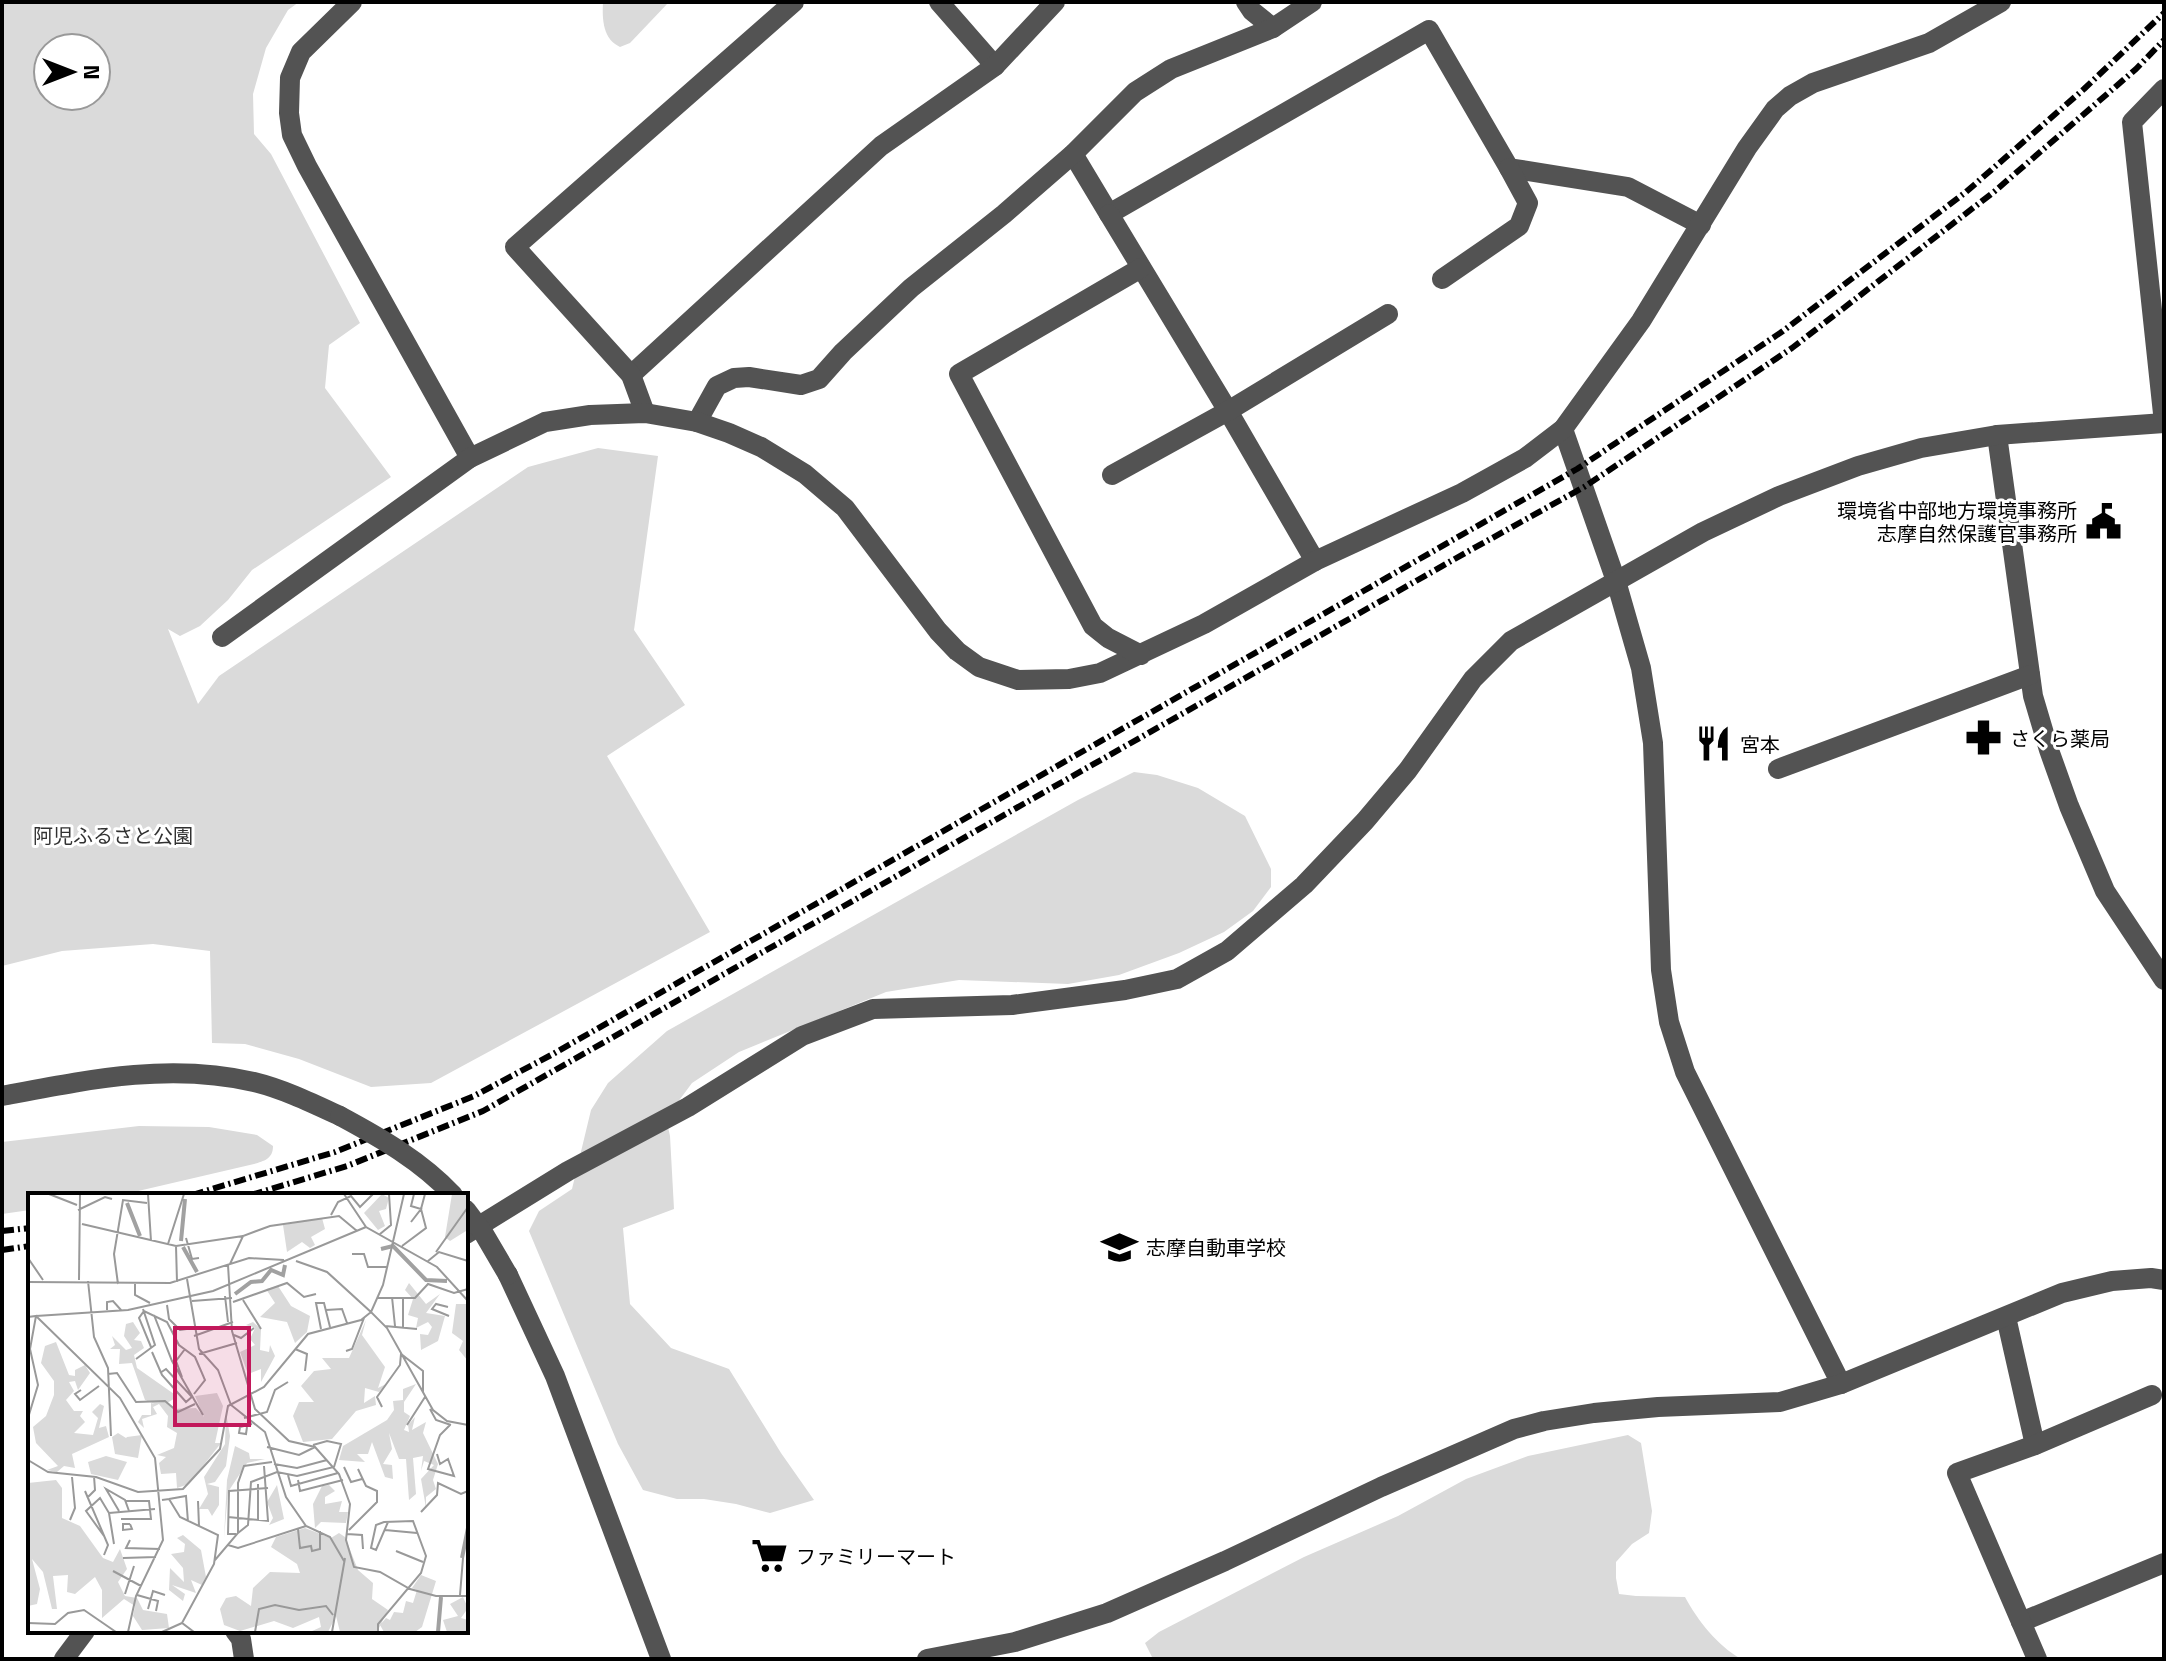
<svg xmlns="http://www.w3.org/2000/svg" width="2166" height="1661" font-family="'Titillium Web','Noto Sans JP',sans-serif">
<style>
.green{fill:#dadada;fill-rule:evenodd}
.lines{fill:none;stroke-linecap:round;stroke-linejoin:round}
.minor{stroke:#535353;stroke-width:20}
.rail{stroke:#000;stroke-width:6;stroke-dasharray:12 4 2 4;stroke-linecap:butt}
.minor-bridge{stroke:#535353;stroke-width:20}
.labels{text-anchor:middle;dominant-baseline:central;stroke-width:6;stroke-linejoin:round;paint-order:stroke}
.poi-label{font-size:20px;fill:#000;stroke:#fff;text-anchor:start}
.park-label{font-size:20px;fill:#313131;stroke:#fff}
.inset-river{fill:none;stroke:#a1a1a1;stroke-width:4}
.inset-road{fill:none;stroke:#999;stroke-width:2}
.view{fill:#c2185b;fill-opacity:0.15;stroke:#c2185b;stroke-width:4}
.inset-edge{fill:none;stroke:#000;stroke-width:4}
</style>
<rect width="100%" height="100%" fill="#fff"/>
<!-- green -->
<g class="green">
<path d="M2,2H299L288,10L266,48L253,94L254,134L271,154L360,323L329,345L325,388L391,477L252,570L228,600L200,626L180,636L168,629L198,704L219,676L528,467L598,448L658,456L634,630L685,705L607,756L710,932L431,1083L371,1087L299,1059L245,1044L212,1043L210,951L153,944L62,951L2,966ZM96,48V96H48V48Z"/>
<path d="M603,2H669L630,43L620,47C603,39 602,20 603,2Z"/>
<path d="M1134,772L1157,775L1198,788L1245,816L1271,869V887L1253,911L1224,932L1179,953L1119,975L1068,984L959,980L886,992L739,1052L692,1083L666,1118L670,1136L674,1209L623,1228L630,1304L671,1348L729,1369L781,1453L814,1500L770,1513L736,1504L704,1499H677L643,1490L618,1444L529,1231L539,1211L572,1189L591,1110L608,1083L667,1031L1078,800Z"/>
<path d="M139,1126L209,1127L257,1135L273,1146C273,1159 264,1161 254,1164L121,1195H30V1210L2,1214V1142Z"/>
<path d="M1628,1435L1641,1443L1652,1511L1649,1533L1632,1544L1616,1562V1578L1619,1594L1636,1596L1685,1597C1698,1621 1717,1645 1741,1659H1153L1145,1643L1159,1632L1304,1557L1398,1516L1466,1479L1528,1456Z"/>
</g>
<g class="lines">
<!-- minor -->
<g class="minor">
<path d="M352,2L301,52L290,78L289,113L292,135L307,166L470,458"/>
<path d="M939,2L995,66"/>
<path d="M1246,2L1252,11L1273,28"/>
<path d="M1073,154L1109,214L1429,30L1509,168L1628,187L1701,225"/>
<path d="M1109,214L1228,411L1315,561"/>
<path d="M1442,279L1519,226L1528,203L1509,168"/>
<path d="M631,375L881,146L995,66L1055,2"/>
<path d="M645,413L631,375L515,247L794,2"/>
<path d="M697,422L717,386L734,378L749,377L801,385L819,379L843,352L911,288L1004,214L1073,154L1135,92L1171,69L1273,28L1312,2"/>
<path d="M2164,423L2132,122L2164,89"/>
<path d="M1563,429L1616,581L1641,668L1653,743L1661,970L1669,1022L1685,1072L1841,1384"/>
<path d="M1997,435L2033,696L2049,750L2069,806L2105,891L2164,980"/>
<path d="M1112,475L1228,411L1388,314"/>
<path d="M222,637L470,458L545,422L590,415L645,413L697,422L729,433L761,447L805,474L845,508L938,631L957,651L979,667L1018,680L1069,679L1100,673L1204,624L1315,561L1462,493L1525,458L1563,429L1641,321L1747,148L1775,109L1790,96L1813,83L1929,43L2001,2"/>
<path d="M1141,655L1108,638L1093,626L959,374L1141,268"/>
<path d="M1778,769L2030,675"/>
<path d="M2,1096C86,1080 169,1062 254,1082C283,1089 312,1103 340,1116"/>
<path d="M466,1234L568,1171L688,1107L802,1036L873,1009L1012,1005L1125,990L1177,979L1227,951L1304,885L1365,821L1408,770L1473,679L1511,641L1703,532L1779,496L1858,466L1921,448L1997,435L2164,423"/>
<path d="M508,1275L555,1376L661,1659"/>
<path d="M2006,1317L2035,1445"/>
<path d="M2021,1622L2164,1563"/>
<path d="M235,1631L241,1639L244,1659"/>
<path d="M64,1659L85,1631"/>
<path d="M927,1659L1015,1642L1107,1613L1225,1561L1381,1487L1514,1429L1544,1421L1594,1413L1658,1407L1780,1402L1841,1384L2062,1293L2112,1281L2151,1278L2164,1280"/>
<path d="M2037,1659L1957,1473L2035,1445L2152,1395"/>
</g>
<!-- rail -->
<g class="rail">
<path d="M192,1195L335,1152L474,1096L553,1054L1577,469L1783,331L1966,192L2084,89L2164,13"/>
<path d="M251,1195L347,1166L483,1111L1467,552L1584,487L1792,348L1995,191L2136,69L2164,40"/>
<path d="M2,1231L30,1228"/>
<path d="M2,1250L30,1246"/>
</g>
<!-- minor-bridge -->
<g class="minor-bridge">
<path d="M340,1116C381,1138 421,1161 453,1195"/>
<path d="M466,1210L484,1234L508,1275"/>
</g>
</g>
<!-- icons -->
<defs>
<symbol id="civic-bare" viewBox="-9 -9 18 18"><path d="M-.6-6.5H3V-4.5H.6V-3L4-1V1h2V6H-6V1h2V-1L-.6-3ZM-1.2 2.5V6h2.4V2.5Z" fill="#000" stroke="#fff" stroke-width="2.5" paint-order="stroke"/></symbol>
<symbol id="pharmacy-bare" viewBox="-9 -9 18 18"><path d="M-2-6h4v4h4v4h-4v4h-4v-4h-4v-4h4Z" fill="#000" stroke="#fff" stroke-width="2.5" paint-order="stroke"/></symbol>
<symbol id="restaurant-bare" viewBox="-9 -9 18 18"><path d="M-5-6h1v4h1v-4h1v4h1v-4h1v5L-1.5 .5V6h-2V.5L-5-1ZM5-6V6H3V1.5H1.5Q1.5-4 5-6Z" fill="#000" stroke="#fff" stroke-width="2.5" paint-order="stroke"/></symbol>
<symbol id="university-bare" viewBox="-9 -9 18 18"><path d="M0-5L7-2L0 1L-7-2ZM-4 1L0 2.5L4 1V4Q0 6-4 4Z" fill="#000" stroke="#fff" stroke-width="2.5" paint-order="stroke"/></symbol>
<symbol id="supermarket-bare" viewBox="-9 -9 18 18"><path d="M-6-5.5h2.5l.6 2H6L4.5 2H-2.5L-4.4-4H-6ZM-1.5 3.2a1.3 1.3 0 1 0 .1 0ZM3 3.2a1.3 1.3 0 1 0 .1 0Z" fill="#000" stroke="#fff" stroke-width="2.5" paint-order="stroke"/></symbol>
</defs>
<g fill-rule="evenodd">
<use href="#civic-bare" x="2078" y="496" width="51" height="51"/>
<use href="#pharmacy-bare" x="1958" y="712" width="51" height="51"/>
<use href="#restaurant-bare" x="1688" y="718" width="51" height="51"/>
<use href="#university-bare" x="1094" y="1222" width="51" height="51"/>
<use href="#supermarket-bare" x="744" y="1530" width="51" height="51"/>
</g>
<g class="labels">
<!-- poi labels -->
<g class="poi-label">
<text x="2077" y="510" text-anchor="end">環境省中部地方環境事務所<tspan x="2077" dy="23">志摩自然保護官事務所</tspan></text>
<text x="2010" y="738">さくら薬局</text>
<text x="1740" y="744">宮本</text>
<text x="1146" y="1247">志摩自動車学校</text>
<text x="796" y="1556">ファミリーマート</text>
</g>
<!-- park labels -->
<g class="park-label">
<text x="113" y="835">阿児ふるさと公園</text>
</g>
</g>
<!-- overview -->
<g transform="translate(28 1193)">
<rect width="440" height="440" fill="#fff"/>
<path d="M354,1L361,5L358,16L351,18L357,33L350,37L336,20ZM424,1H440V23L438,38L422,48L417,44ZM294,25L297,36L283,44L287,52L282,55L274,49L259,59L255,32ZM381,90L398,111L412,101L398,120L417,123L410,148L393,157L392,141L400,142L404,134L400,129L388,135L390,125L380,122L385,106L377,97ZM250,93L263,113L282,123L279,139L267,150L259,129L232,124L247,110L238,96ZM428,111H440V168L431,157L435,148L424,140ZM338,127L334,142L357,174L350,195L360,190L351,199L337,195L336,210L347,203L348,212L328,218L304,246L275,249L265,223L271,209H286L273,193L286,178L303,176L294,165H321ZM105,129L112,140L106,147L113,148L116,155L106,162L109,175L146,201L149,204L139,210L145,216L168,215L176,224L167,203L189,200L195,213L187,250H193L161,291L149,295L148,280L133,281L131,270L138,264L129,262L146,255L149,240L139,234L140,223L131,211L125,214L129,221L114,226L116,235L110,229L114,222H123V210L127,211L117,207L104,170L91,171L92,156H82L87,152L84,143L98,157L104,155L96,143L98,131ZM225,129L233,136L232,157L241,159L242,152L247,163L233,189V176L220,181L212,159L227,152L222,146L227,135L218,132ZM28,149L41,182L47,183V177L57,172L62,180L50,197L47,188L41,189L46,198L38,207L46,218H55L52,223L57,229L46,240L65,242L70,225L64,219L72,211L76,213L71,235L78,233L81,244L44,261L47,275L36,273L29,279L19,277L30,273L8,250L5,234L18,223L26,202V188L13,170L17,153ZM388,191L376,209V219L382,223L376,237L381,239L380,232L387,224L384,237L398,229L395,240L410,271L405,287L408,296L398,304V315L393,286L406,272L396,268L393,278L395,263L385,265L388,301L381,307L378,266H371L361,240L364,256L355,271L364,272L365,286L357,284L344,249L340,261H329L337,269L311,267L315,253L359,227L366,217L365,208L375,207V196ZM198,220L202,243L198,273L187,289L179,291L191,294V312L184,323L180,316H171L180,301L176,284L197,251ZM109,234L99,244L114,242L110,265L87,261L84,244L90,240L98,245ZM207,253L221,260L222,266H237L219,270L200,299L196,345L199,287ZM78,263L99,269L90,287L63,281L60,269ZM28,287L34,295V325L52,333L75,365L85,369L92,356L99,376L90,389L97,403L109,405L115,417L139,421L141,435L114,437L105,423L107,413L96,406L74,425V397L67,384L47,401L39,399L40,382L25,383L29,416H24L15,379L4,366L12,396L9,411L0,413V290ZM249,292L256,326L241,332L245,325L239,309ZM301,292L307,298L297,304V311L314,308L311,319H320L318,330L293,329L287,335L285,311L294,293ZM277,335L303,345L311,340L317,344L330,377L345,390L344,406L360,417L349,439H312L308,423L300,439H282L293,434L291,424L265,435L246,428L212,438L196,432L192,416L198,405L208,403L223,413L225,395L242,379L272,380L269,371L243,354L248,344ZM155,342L173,357L178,384L174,392L163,387L168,400L144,392L157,401L155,408L141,397L142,375L156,389L155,375L143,361L156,359L157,351L149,345ZM393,382L408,388L394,434L387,439H356L352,432L358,425L362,427L366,419L375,420L378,408L385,410L389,397L384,395ZM435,404L440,415L433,425L440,427V439H419L415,427L430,423L422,411Z" fill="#dadada"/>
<path class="inset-river" d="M99,10L112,43M153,48L157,6M155,54L169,79M353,56L365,53L398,87L419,88M207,101L223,89L234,88L243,77L255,82L257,72M434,365L440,335M410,439L413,404"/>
<path class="inset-road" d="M21,1L49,12M120,1L123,48M316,1L338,34L409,74L440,108M50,17L77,4L84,6M303,22L310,9L323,3L332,14L345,1M383,29L393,16L383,13L386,1M54,31L148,53L215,43M352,41L363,32L361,1M158,45L164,66L171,65M140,51L156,1M148,53L149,89M374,53L398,35L393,16L397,1M408,59L440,14M324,61H336L340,74H359M0,65L15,87M268,68L299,79L343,119L355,92L376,1M400,68L411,59L440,68M202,71L215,43L242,33L311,23L329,38M200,72L204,138L227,216L261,248L287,254L311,281L322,311L318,347L326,374L352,379L382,396L408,403H440M159,86L171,156L190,177L203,212L237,239L258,304L278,333L302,344L316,368M51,87L52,1M60,88L66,144L80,175L83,243M0,89L142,90L221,65L256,67M90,91L86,61L95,7L119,10M107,91V102L122,110M197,103L200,129M364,104L367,133M350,105H387L400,91L426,100L440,96M215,107L233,136M164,108L204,105M205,109L259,90L276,104L288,101M139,112L141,126L152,137L166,135M420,114L408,111L404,116L421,123M79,117V109L85,108L93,117M298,117L314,116L319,130M126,122L144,168L175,222M8,123L92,205L127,265L135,347L108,403L100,439M8,123L100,117L185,98L338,34M0,124L8,123L2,156L10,192L0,225M357,133L389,136M375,135V104M293,136L288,110H296L302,134M206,142L213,145L226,135M166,143L205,129M123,154L111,125L116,118L139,129L151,152L167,164L177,187L166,201M267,156L279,161L277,178M318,158L324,156L336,125M124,159L134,182L158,209L165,203M171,161L209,150M108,166L127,152L115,116M132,180L138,176L164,204M80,181L89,180L108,209L137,208L150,219L167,211M154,184L148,168L157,156M53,197L47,201L52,207L71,193M354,214L349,204L372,172L373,161L395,178V200M402,216L408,227L423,232M216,225L239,219L247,197L260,189M379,232L397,204M219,234L218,241L211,240L212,234L224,231M239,254L271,262L287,254M409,261L412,271L420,266L426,283L400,276L412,242L422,232M0,267L20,279L68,284L110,299L155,296L192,256L200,213L236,194L280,141L333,127L343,119L359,135L405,217L419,228L440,232M246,271L269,275L299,267M316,274L323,289L334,286M260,282L263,293L310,280M270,287L272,298L315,287M57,298L80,352L76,362M59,305L67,297L66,283M141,306L158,303L160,329M134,307L141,306L152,324L190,342L186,371L154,430M170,308L171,333M91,318L78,296L97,307L101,318M393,319L409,302L410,290L433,301L440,298M81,320L127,316M200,324L240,328L236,273M93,326H123L121,308H97M42,327L47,315L44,284M230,327V291M102,331L104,336L95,337V331H102M270,336L272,355L283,353L284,358L292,356V338M321,337L349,309V298L338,293L330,276M357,337L389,340M210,340L220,332L223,289L249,279L269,283L306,274L313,251L299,248L285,252M208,341H200L201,298L240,295M319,341L334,342L335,356M76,343L58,318L72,305L81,320L86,351M102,347L98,355L132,356M200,352L210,355L278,333M368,358L395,369M95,365L128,364M187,367L210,340V290L216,273L244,269M85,378L113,393M97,401L106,373M109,402L130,408L128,418M432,402L435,365M120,416L125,398L137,402M0,430L27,431L40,420L56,417L88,439M134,439L154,430L166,439M227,439L231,416L247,412L271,417L298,413L305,422M304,439L317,365M350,439V431L393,380L398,363L385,328L356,329L348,332L343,355L348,357L360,329"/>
<path class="view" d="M147,135H221V232H147Z"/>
<rect width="440" height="440" class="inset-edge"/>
</g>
<!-- border -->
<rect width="2166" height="1661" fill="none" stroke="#000000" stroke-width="8"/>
<!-- north arrow -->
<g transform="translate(72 72) rotate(90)"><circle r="38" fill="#ffffff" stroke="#999999" stroke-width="2"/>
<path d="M0-6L14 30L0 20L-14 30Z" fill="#000000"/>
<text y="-12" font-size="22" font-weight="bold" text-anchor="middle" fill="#000000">N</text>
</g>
</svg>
